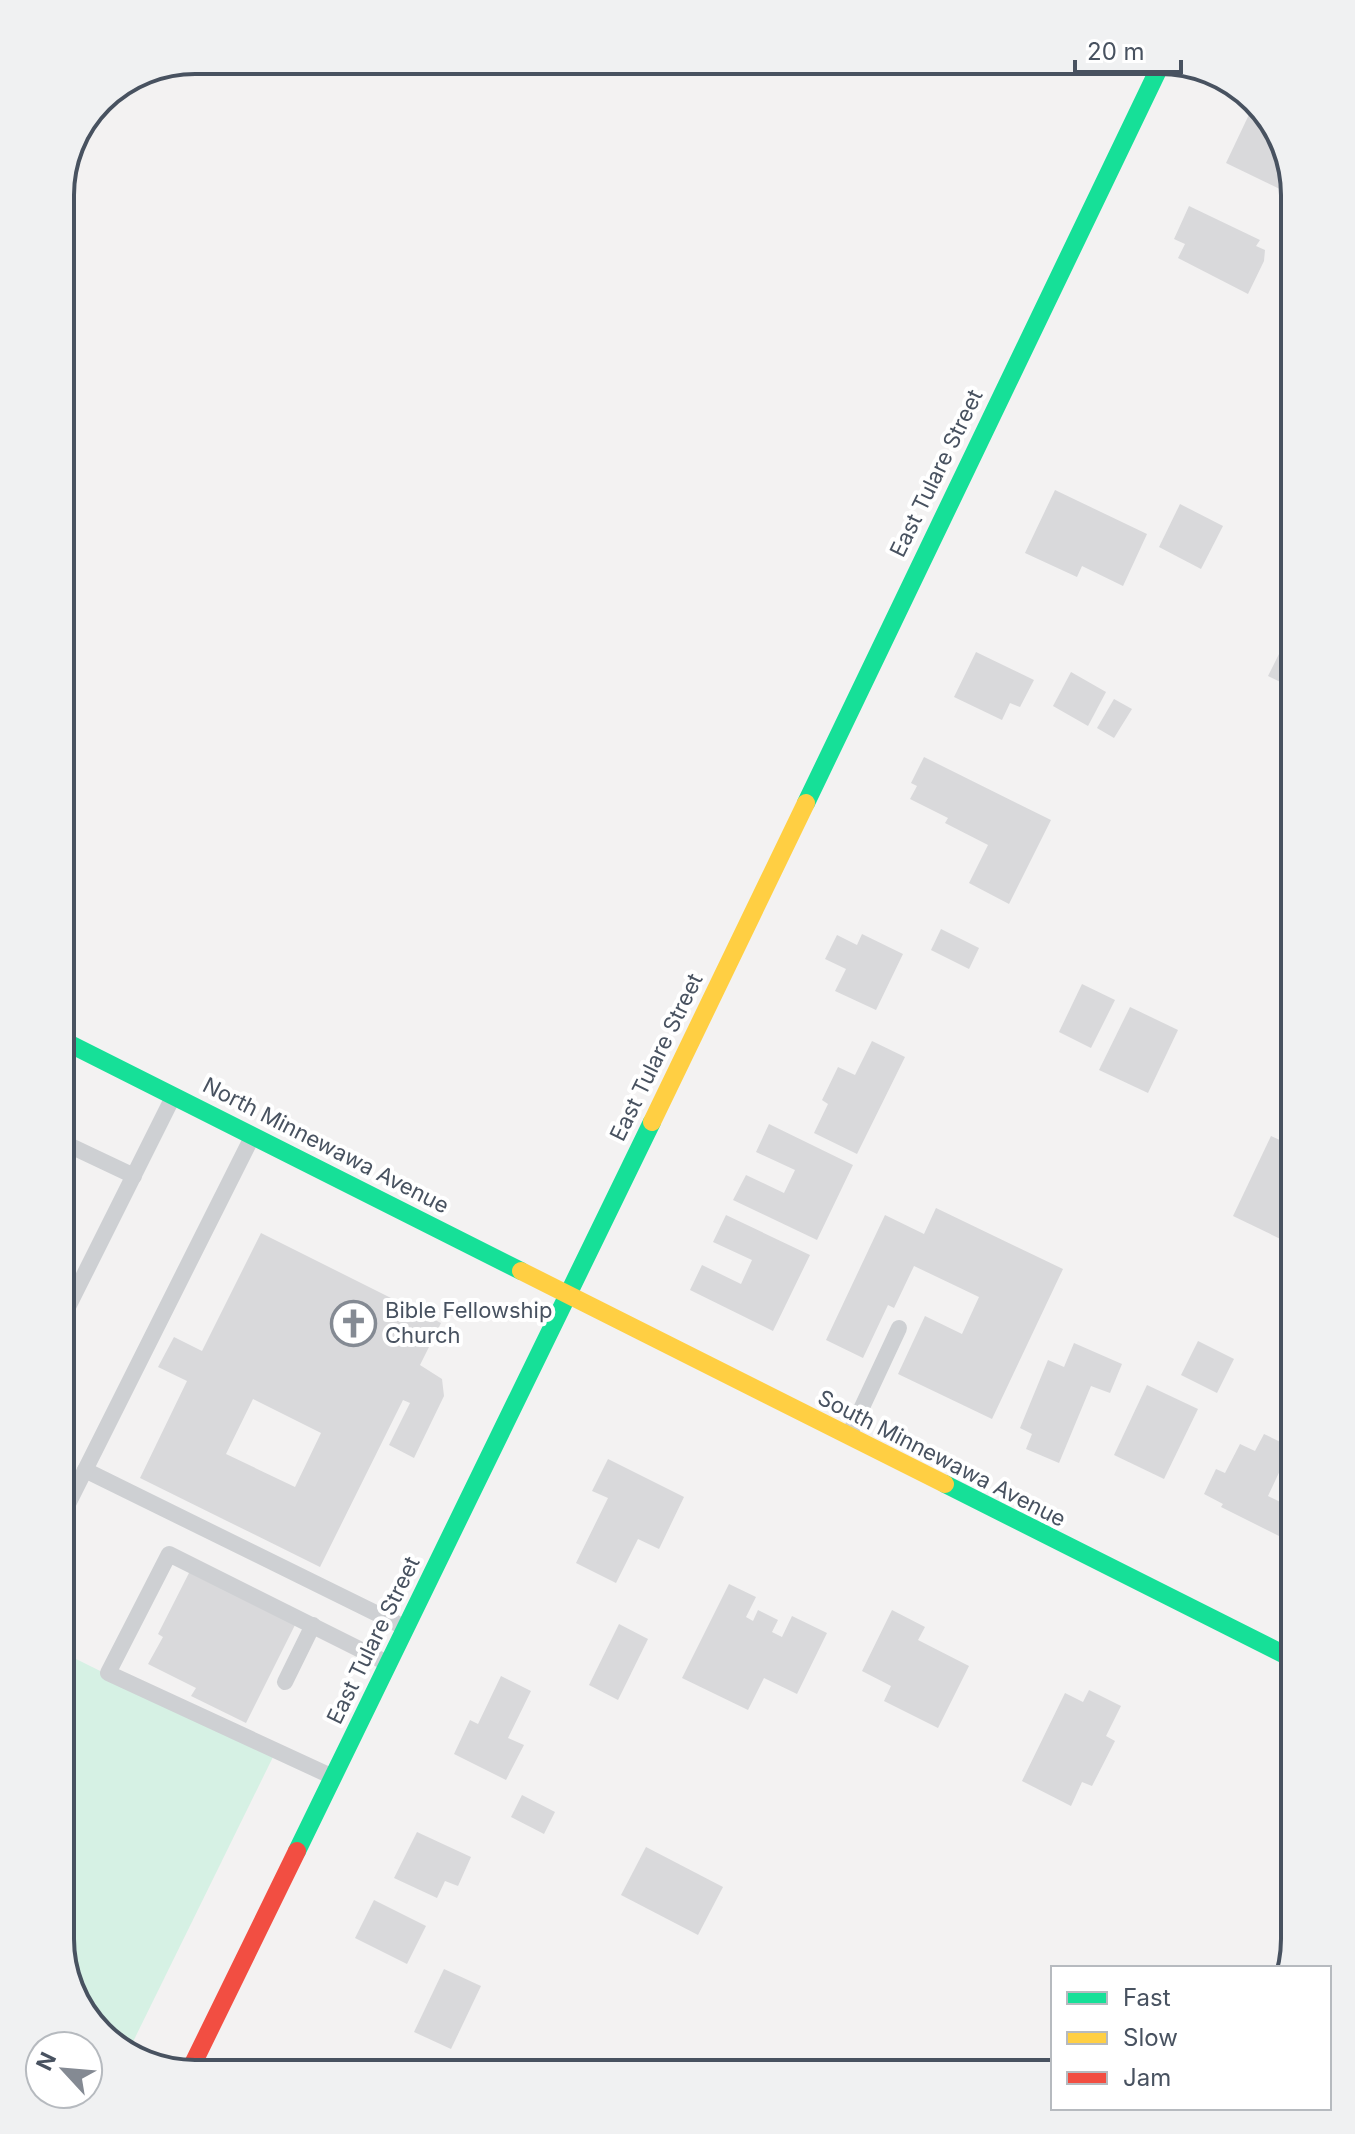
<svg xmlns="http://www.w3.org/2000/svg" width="1355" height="2134" font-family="Inter,sans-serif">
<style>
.green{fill:#d6f1e4}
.building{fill:#d9d9db;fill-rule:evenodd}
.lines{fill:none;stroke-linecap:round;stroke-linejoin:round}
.lane{stroke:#ced0d3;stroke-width:16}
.fast{stroke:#16e098;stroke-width:18}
.slow{stroke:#ffcf43;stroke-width:18}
.jam{stroke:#f24e42;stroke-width:18}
.labels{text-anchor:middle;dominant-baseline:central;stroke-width:8;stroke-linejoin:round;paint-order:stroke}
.street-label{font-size:22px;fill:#485260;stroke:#fff}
.poi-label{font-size:22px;fill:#485260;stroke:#fff;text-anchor:start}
.rim{fill:none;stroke:#485260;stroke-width:4}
</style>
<rect width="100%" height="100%" fill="#f3f2f2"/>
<!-- green -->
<path class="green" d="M60,1651L273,1757L127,2054L120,2052L74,1999L60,1939Z"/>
<!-- building -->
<g class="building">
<path d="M1254,104L1281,135L1292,183L1288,193L1226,163Z"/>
<path d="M1189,206L1260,240L1256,246L1265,250L1264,261L1248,294L1178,258L1185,244L1174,239Z"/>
<path d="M1055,490L1147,534L1123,586L1082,566L1077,577L1025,553Z"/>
<path d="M1180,504L1223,526L1201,569L1159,547Z"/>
<path d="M1295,622V689L1268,676Z"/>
<path d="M976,652L1034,680L1020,707L1010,703L1002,720L954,697Z"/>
<path d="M1071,672L1106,692L1088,726L1053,706Z"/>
<path d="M1114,699L1132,709L1114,738L1097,728Z"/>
<path d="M924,757L1051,820L1009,904L969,883L988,845L945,823L948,818L910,799L917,786L911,783Z"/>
<path d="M941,929L979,948L969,969L931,950Z"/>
<path d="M862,934L903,954L876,1010L835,991L846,969L825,959L837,935L857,945Z"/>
<path d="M1082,984L1115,1000L1091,1048L1059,1032Z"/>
<path d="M1130,1007L1178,1030L1148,1093L1099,1070Z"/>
<path d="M872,1041L905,1057L857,1154L814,1133L828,1104L822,1100L838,1067L855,1075Z"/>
<path d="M769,1124L853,1165L817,1240L733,1200L746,1175L784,1193L795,1170L756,1152Z"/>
<path d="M1271,1136L1295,1147V1246L1233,1216Z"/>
<path d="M936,1208L1063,1269L992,1419L898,1374L925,1316L962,1334L979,1297L914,1266L894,1308L888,1305L863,1358L826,1340L885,1215L924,1234Z"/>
<path d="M726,1215L810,1255L773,1331L690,1290L702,1265L741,1284L752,1260L713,1242Z"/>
<path d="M261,1233L441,1323L420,1365L442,1379L444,1396L414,1458L389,1445L410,1403L403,1400L320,1567L140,1478L187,1381L158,1367L174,1337L202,1351ZM253,1399L321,1433L295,1487L226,1454Z"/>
<path d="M1198,1341L1234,1359L1217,1393L1181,1375Z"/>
<path d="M1074,1343L1122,1364L1110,1393L1091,1386L1059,1463L1026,1449L1032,1434L1020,1428L1048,1360L1064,1367Z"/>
<path d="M1147,1385L1198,1409L1164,1479L1114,1455Z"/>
<path d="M1264,1434L1291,1447L1268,1496L1295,1509L1281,1537L1221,1507L1223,1504L1204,1494L1216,1469L1225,1473L1240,1444L1255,1451Z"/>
<path d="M608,1459L684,1497L659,1549L638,1539L616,1583L576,1563L608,1498L592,1491Z"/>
<path d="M190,1571L296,1623L246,1723L191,1696L196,1688L148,1664L163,1637L158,1634Z"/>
<path d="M729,1584L756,1597L746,1617L753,1621L758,1610L778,1620L772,1632L782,1637L792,1616L827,1633L797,1694L764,1678L748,1710L682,1678Z"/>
<path d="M892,1610L925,1627L918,1640L969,1666L938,1728L884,1701L891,1686L862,1671Z"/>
<path d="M619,1624L648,1639L618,1700L589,1685Z"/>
<path d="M501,1676L531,1691L508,1738L524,1745L506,1780L454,1754L470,1720L478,1724Z"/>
<path d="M1089,1690L1121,1706L1106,1736L1115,1741L1092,1786L1082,1782L1071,1806L1022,1781L1065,1693L1083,1702Z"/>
<path d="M522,1795L555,1812L544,1834L511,1817Z"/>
<path d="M417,1832L471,1857L458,1886L445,1881L437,1898L394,1878Z"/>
<path d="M646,1847L723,1887L698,1935L621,1895Z"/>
<path d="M374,1900L426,1926L407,1964L355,1938Z"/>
<path d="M444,1969L481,1986L451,2049L414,2032Z"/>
</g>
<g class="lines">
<!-- lane -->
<g class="lane">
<path d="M60,1141L134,1176"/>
<path d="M60,1323L172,1099"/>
<path d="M849,1435L899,1328"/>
<path d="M85,1470L406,1628"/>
<path d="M60,1520L251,1139"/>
<path d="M285,1682L313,1625"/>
<path d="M333,1777L108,1673L169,1554L387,1663"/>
</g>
<!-- fast -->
<g class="fast">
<path d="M806,803L1163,60"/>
<path d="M60,1039L521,1271"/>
<path d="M945,1484L1295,1660"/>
<path d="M297,1851L652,1122"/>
</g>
<!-- slow -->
<g class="slow">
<path d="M652,1122L806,803"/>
<path d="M521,1271L945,1484"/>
</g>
<!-- jam -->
<path class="jam" d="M188,2074L297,1851"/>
</g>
<!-- icons -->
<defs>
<symbol id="church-ring" viewBox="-11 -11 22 22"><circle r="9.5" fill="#fff" stroke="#848a93" stroke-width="1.5"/><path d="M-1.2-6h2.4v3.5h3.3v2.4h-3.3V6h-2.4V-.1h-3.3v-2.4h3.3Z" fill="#848a93"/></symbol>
</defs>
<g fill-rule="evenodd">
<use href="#church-ring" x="328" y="1298" width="51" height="51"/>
</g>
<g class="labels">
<!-- street labels -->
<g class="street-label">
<text transform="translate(936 473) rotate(-64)">East Tulare Street</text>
<text transform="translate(656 1057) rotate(-64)">East Tulare Street</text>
<text transform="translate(326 1145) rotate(27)">North Minnewawa Avenue</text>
<text transform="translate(942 1458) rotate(27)">South Minnewawa Avenue</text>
<text transform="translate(373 1640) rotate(-64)">East Tulare Street</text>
</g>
<!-- poi labels -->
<g class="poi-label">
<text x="385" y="1310">Bible Fellowship<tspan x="385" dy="25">Church</tspan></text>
</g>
</g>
<!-- crop -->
<path d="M0 0H1355V2134H0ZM195 74H1160A121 121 0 0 1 1281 195V1939A121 121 0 0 1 1160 2060H195A121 121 0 0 1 74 1939V195A121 121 0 0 1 195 74Z" fill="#f0f1f2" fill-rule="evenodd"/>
<path class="rim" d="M195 74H1160A121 121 0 0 1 1281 195V1939A121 121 0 0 1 1160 2060H195A121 121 0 0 1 74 1939V195A121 121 0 0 1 195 74Z"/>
<!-- legend -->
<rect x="1051" y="1966" width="280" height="144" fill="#ffffff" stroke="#b6babf" stroke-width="2"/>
<rect x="1067" y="1992" width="40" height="12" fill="#16e098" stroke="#b6babf" stroke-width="2"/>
<text x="1123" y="2006" font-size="24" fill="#485260">Fast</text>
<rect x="1067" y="2032" width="40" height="12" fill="#ffcf43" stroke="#b6babf" stroke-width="2"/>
<text x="1123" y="2046" font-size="24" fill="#485260">Slow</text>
<rect x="1067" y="2072" width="40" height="12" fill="#f24e42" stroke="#b6babf" stroke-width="2"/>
<text x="1123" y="2086" font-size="24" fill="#485260">Jam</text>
<!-- north arrow -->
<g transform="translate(64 2070) rotate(296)"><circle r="38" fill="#ffffff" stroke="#b6babf" stroke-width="2"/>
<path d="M0-6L14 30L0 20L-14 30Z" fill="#848a93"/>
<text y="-12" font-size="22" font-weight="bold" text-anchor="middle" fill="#485260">N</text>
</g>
<!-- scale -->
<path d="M1075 60v12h106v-12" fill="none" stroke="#485260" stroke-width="4"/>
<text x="1087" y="60" font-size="24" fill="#485260" stroke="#ffffff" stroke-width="6" paint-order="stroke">20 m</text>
</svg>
